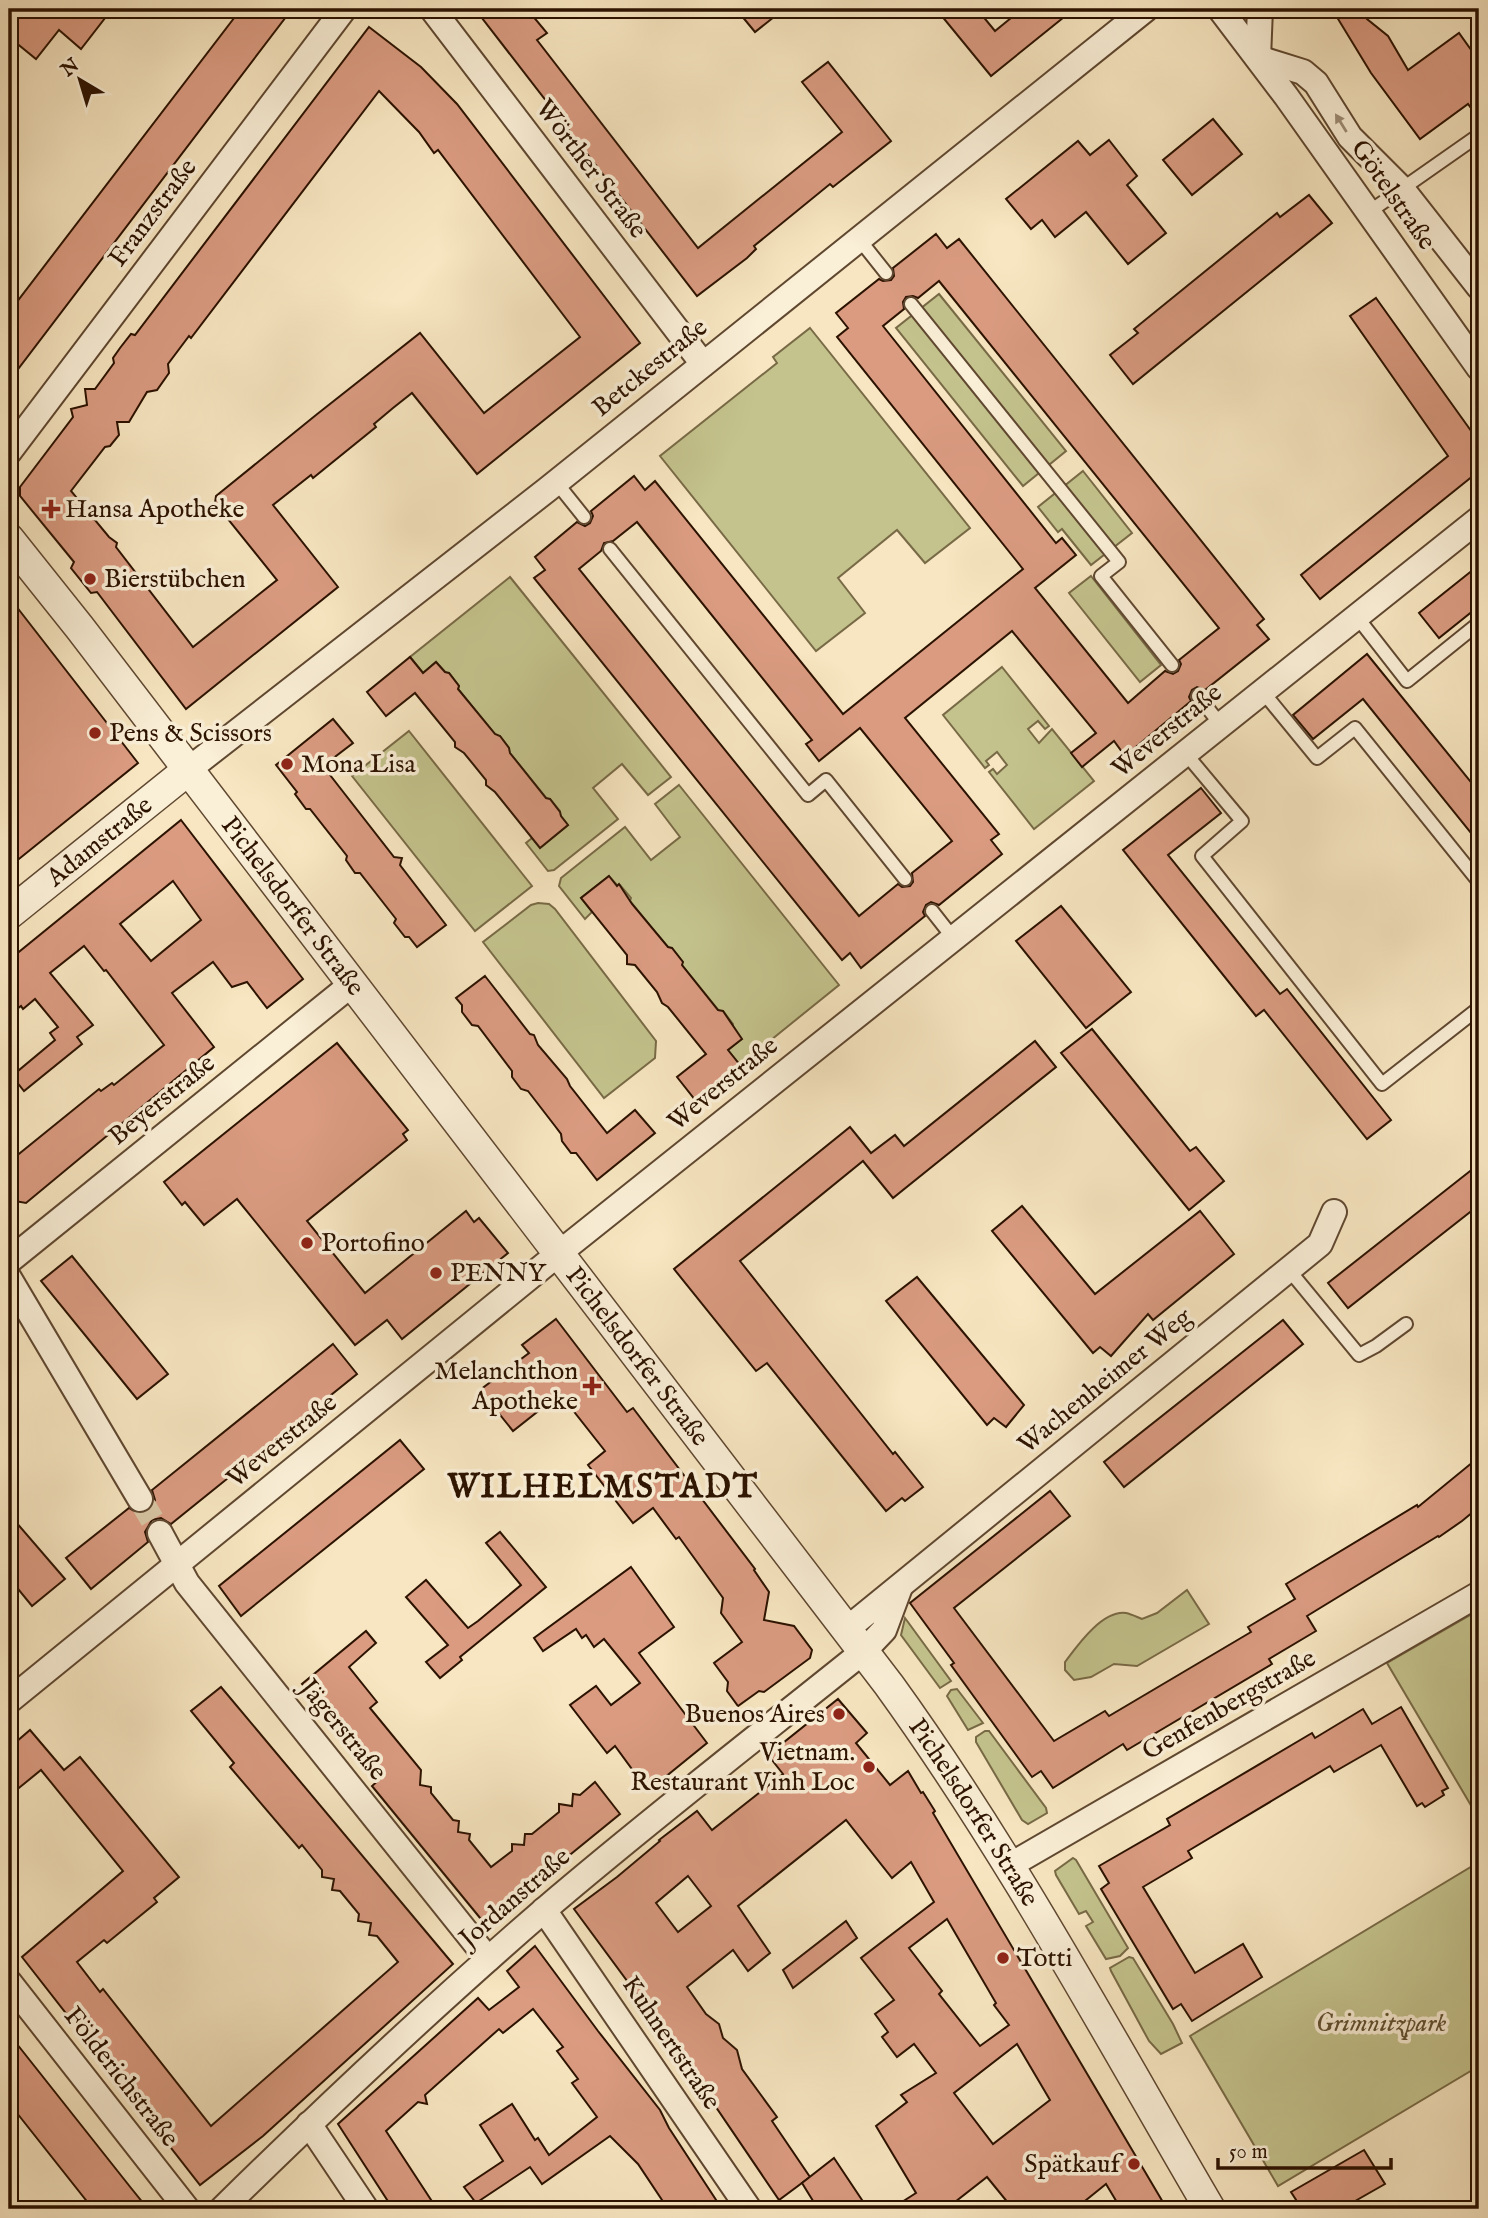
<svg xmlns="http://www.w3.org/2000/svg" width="1488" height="2218" font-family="'IM FELL English',serif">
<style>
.green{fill:#c4c38d;stroke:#786a46;stroke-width:2}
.building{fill:#da9b81;stroke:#2c1200;stroke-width:2;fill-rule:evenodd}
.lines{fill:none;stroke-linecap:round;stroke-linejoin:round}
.minor-tunnel{stroke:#d9c6a4;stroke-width:24;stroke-dasharray:24 12;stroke-linecap:butt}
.service-casing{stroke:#5f4730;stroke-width:16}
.minor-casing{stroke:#5f4730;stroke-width:28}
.tertiary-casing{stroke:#5f4730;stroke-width:33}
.service{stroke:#faefd7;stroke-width:12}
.minor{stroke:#faefd7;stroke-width:24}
.tertiary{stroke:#faefd7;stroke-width:30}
.oneway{fill:#9d8c76}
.poi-dot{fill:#8f2418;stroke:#faefd7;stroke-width:2.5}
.labels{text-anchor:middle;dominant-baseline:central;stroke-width:7;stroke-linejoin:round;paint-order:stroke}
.street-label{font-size:26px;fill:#2c1200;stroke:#faefd7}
.poi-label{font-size:26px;fill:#2c1200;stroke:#faefd7;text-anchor:start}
.park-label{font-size:26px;font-style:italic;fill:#615031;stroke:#faefd7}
.district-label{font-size:33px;font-weight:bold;letter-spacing:2px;fill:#2c1200;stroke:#faefd7}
</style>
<rect width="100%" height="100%" fill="#f7e6c1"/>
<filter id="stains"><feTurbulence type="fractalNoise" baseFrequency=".00286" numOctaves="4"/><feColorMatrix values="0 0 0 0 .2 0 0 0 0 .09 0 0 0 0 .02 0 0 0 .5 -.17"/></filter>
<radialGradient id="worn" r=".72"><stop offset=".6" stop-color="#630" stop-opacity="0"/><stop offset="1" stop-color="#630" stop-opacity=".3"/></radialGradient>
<!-- green -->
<g class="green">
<path d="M939,294L1066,451L1023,486L896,328Z"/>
<path d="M810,328L970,528L925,563L897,530L838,578L865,613L816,651L660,456L777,363L773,357Z"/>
<path d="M1083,471L1132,533L1091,565L1062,529L1058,532L1038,507Z"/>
<path d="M1091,576L1161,665L1140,682L1069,593Z"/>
<path d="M510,577L671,777L648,795L622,764L593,788L618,819L554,870L548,871L526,843L532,838L541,847L568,825L560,815V811L550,799H547L509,752V748L500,736H496L458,689L459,686L449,673H446L436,662L423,673L410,657Z"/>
<path d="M1002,667L1049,726L1045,729L1038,721L1028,729L1039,743L1052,729L1094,781L1034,829L989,772L993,769L997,774L1007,765L997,752L986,761L989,765L985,768L943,715Z"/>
<path d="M409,731L532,886L475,931L352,776Z"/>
<path d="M679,785L839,985L740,1065L728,1050L741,1039L732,1028L733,1024L723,1011H719L630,901L631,898L620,885H617L609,876L581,898L592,912L585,919L559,886L561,878L625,827L651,860L680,837L655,804Z"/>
<path d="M538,903L549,904L555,909L656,1041L655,1058L604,1098L483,942L531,905Z"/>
<path d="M1187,1590L1209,1624L1137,1666L1114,1664L1091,1677L1074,1680L1065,1670V1662C1077,1646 1102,1610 1126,1613C1131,1614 1137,1617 1142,1619L1157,1613Z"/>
<path d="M1479,1610V1819L1387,1663Z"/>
<path d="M905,1618L951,1681L940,1688L901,1635Z"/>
<path d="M957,1689L983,1723L968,1730L947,1696L951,1690Z"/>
<path d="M985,1731H989L1046,1808L1047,1813L1028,1824L1022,1820L976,1742V1737Z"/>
<path d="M1073,1858L1076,1860L1128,1948L1120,1956L1106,1959L1086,1926L1093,1922L1086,1911L1079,1914L1056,1875L1055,1871Z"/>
<path d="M1479,1862V2066L1278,2186L1190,2036Z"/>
<path d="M1129,1957L1133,1958L1173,2024L1182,2043L1161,2054L1149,2041L1111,1971L1110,1968Z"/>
</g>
<!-- building -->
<g class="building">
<path d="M23,9H112L81,49L59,30L36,59L9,37V10L17,16Z"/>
<path d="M241,9H292L9,381V298L16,303Z"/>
<path d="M475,9H527L547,33L537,40L698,248L842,132L802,82L828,62L891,141L833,187L830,184L754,246L756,249L747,258L697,296Z"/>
<path d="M736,9H784L755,32Z"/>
<path d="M936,9H977L995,31L1022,9H1074L991,76Z"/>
<path d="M1332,9H1361L1367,19L1388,36L1408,70L1459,33L1479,61V119L1468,104L1420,139L1371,73Z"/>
<path d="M369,27L421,67L457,104L640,343L477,474L412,393L393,408L374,424L376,427L313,478L311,475L273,505L338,587L186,709L97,592L91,593L71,568L74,562L20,496V487L73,417L71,409L87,405L85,389H95L114,363L113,358L120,348L131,334L135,335ZM379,91L419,132L434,153L438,150L580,337L484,413L420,333L316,415L216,496L215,503L277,580L193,647L116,547L117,543L109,537L71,491L105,447L110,446L119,435L117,422H129L147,392L157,390L169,373L168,364L189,336L191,338Z"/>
<path d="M1213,119L1242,154L1192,195L1163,160Z"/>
<path d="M1109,140L1137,176L1127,185L1166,233L1128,264L1086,212L1055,237L1042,220L1031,229L1006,199L1078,141L1090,155Z"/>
<path d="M1309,195L1332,223L1133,384L1110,355L1138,333L1134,329L1277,213L1280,217Z"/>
<path d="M936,234L947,248L959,239L1264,619L1257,625L1269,639L1205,690L1197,687L1192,690L1189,697L1191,701L1125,756L1114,741L1082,767L1071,753L1096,733L1012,631L905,718L999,834L991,840L1002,854L939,905L931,902L926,905L923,912L925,916L861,968L850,953L842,960L534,578L545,570L535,557L577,522L585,526L590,523L593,516L591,511L634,476L645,490L655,481L843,714L1023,569L837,337L848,328L836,313L879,279L883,281L891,280L894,276L893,268ZM939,281L1219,628L1179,660L1181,664L1178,671L1173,674L1165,671L1128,703L1035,588L1076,555L1062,538L1056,543L883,326L904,309L903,302L906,297L913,296L918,298ZM637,522L812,740L806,744L819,761L860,728L952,841L912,873L913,882L910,886L902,887L898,884L859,916L579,569L601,551L604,543L613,541Z"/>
<path d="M1376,298L1479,442V471L1320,599L1301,575L1448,456L1350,316Z"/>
<path d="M1479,565V606L1439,638L1419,613Z"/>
<path d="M9,597L138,763L9,867Z"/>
<path d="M1367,654L1479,792V843L1363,699L1313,739L1293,715Z"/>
<path d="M410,657L423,673L436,662L445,672L449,673L459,686L458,689L495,734L500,736L509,748L510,753L546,798L550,799L560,812L561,816L568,825L540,848L495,792L486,785V780L464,753L455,747V742L415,693L386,716L367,692Z"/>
<path d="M333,719L353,743L323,766L394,857L402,858L400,865L446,925L417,947L409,937H405L394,923L396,919L360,873H355L346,860L347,856L310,809H306L295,794L297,792L276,765Z"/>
<path d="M1201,788L1221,813L1168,855L1280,994L1287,989L1391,1120L1367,1139L1264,1010L1256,1016L1123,850Z"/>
<path d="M181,820L303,979L267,1008L247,982L232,987L213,962L172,993L214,1047L26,1203L9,1200V1162L99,1089L101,1091L112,1083L114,1085L164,1045L106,970L104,971L84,946L50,973L93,1025L77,1037L82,1044L24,1091L12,1076L55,1040L50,1033L58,1027L35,999L23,1009L21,1006L9,1015V960ZM173,881L201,920L151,961L120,924Z"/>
<path d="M609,876L617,886L619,884L632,904L668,947L672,948L683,962L682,965L718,1010L723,1011L742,1039L728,1050L740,1065L696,1101L677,1077L706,1054L668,1007L662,1003L657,992L635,965L627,964V955L581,898Z"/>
<path d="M1061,906L1131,992L1086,1028L1016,941Z"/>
<path d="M485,976L530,1034L534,1035L538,1045L567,1079L570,1086L607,1133L635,1110L655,1133L597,1180L576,1153H571L562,1141L561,1134L555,1126L528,1091L521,1089L512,1077V1071L478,1026L472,1025L462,1012V1005L456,998Z"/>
<path d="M1092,1029L1190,1151L1196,1147L1224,1181L1189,1210L1061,1053Z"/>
<path d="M1035,1041L1056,1067L893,1198L863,1161L740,1261L893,1454L895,1452L923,1487L905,1501L902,1498L886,1511L767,1363L756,1371L674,1269L850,1127L871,1153L895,1135L904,1146Z"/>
<path d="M337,1043L408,1130L403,1134L407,1140L307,1221L365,1293L466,1211L474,1222L479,1218L508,1253L402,1339L387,1320L355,1345L237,1199L204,1225L185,1202L182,1205L164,1182Z"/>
<path d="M1479,1164V1205L1348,1308L1328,1283Z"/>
<path d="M1022,1206L1095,1294L1200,1211L1234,1254L1153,1320L1148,1314L1111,1356L1100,1347L1093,1353L992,1231Z"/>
<path d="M72,1256L168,1374L137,1399L41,1281Z"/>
<path d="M917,1277L1024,1405L1006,1427L994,1418L987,1425L886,1301Z"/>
<path d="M556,1319L627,1412L633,1408L755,1569L754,1570L769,1592L764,1620L794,1626L812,1650L810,1658L764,1692L759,1691L738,1706L727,1691L728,1682L714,1663L742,1642L721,1613L723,1598L679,1537L676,1539L653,1508L633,1523L588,1465L605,1451L560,1394L513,1431L480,1390L529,1353L522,1345Z"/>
<path d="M1283,1320L1303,1344L1124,1487L1104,1462Z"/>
<path d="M333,1344L357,1374L171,1524L161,1518L152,1520L145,1532L148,1542L91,1589L66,1558L129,1508L139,1514L148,1511L155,1500L152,1490Z"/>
<path d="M400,1440L424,1469L241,1616L219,1586Z"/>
<path d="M1479,1457V1507L1462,1521L1439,1537L1438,1536L1307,1616L1316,1631L1269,1659L1272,1664L1127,1750L1123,1744L1053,1788L1041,1771L1032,1777L951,1665L954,1663L910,1603L1050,1491L1070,1516L954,1608L1054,1741L1105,1711L1109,1716L1251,1632L1248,1627L1295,1599L1286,1584L1417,1505L1418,1507Z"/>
<path d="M9,1514L65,1579L32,1606L9,1578Z"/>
<path d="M500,1532L546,1587L460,1657L462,1660L440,1678L426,1662L448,1645L406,1597L426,1580L468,1628L478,1621L521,1585L486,1543Z"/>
<path d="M631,1567L674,1627L639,1653L707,1743L648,1791L615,1746L607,1753L570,1705L596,1686L611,1705L640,1683L604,1639L594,1647L586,1635L582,1638L576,1629L543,1651L534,1638Z"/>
<path d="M366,1631L376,1643L349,1667L377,1702L370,1708L421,1770L420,1785L431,1787V1793L453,1820L459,1821L458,1832L470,1834L469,1840L491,1867L512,1851V1844L524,1845L525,1834H532L559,1812V1804L572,1806L573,1794L580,1795L595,1782L620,1814L485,1924L372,1786L380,1779L302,1684Z"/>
<path d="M221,1687L453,1964L263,2136L200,2185L22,1957L123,1871L41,1770L9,1796V1748L30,1730L64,1770L80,1757L179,1877L154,1898L157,1902L107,1943L104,1940L77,1962L100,1992L103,1989L211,2126L398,1962L377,1936L369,1935L371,1923L358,1921L359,1914L340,1891L332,1890L334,1879L322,1877V1870L302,1845L299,1848L230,1767L234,1763L191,1711Z"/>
<path d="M838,1699L867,1733L856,1743L890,1785L908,1771L921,1793L923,1792L935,1811L933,1813L1167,2209H1121L1106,2184L1075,2209H1013L987,2177L946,2209H891L916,2193L876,2126L907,2102L901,2095L936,2073L914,2044L897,2057L882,2037L888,2032L875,2014L894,2000L861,1958L934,1902L911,1862L892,1878L846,1820L738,1906L770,1953L748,1971L733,1950L687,1987L706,2014L719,2024L723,2038L737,2050L742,2069L777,2117L772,2121L810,2177L779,2200L667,2035L574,1909L617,1877L660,1841L659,1840L697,1811L712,1830L783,1774L768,1755ZM688,1876L711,1906L678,1932L656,1903ZM947,1919L996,2003L994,2005L1009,2025L980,2046L939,1994L942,1991L909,1948ZM1017,2044L1050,2100L993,2144L954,2093Z"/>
<path d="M1401,1707L1448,1788L1442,1791L1444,1795L1425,1807L1422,1803L1417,1806L1381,1745L1334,1772L1330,1766L1188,1851L1192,1858L1143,1887L1195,1973L1243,1944L1262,1977L1192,2021L1181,2004L1173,2009L1101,1889L1109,1883L1099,1866L1170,1825L1167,1819L1312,1733L1315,1738L1363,1709L1372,1724Z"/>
<path d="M846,1921L857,1938L793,1988L783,1970Z"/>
<path d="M535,1946L598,2031L660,2110L669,2128L722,2209H668L638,2164L610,2136L542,2184L530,2167L476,2203L464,2187L503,2161L480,2125L512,2104L535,2140L538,2138L549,2155L597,2117L572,2083L578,2079L557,2051L563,2047L533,2009L503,2033L499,2029L425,2095L427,2104L418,2102L386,2131L437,2209H393L338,2124L478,1998L489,2010L519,1987L507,1971Z"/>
<path d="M9,2034L131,2188L148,2209H93L9,2103Z"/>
<path d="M1364,2150L1385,2184L1341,2209H1302L1291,2192Z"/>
<path d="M834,2158L868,2209H818L802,2183Z"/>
</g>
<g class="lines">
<!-- minor-tunnel -->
<path class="minor-tunnel" d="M140,1499L160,1533"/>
<defs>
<g id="service">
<path d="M1369,212L1479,135"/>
<path d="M859,239L886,273"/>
<path d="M911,304L1119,562L1101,576L1172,665"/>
<path d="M556,482L584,517"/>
<path d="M610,549L808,795L826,780L905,879"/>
<path d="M1357,617L1407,681L1479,623"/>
<path d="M1263,692L1317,758L1355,728L1479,882"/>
<path d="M1198,696L1221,725"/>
<path d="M1186,754L1242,821L1202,856L1382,1084L1479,1008"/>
<path d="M932,911L954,939"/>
<path d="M1289,1270L1359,1355L1376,1346L1406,1324"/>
</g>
<g id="minor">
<path d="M432,9L703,364"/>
<path d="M1220,9L1286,96L1479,368"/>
<path d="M1258,58L1303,72L1316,83L1350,137L1402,189L1479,287"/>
<path d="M1258,58L1260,9"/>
<path d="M9,452L344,9"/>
<path d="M188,770L548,489L1146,9"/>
<path d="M9,1261L352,984"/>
<path d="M9,1278L140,1499"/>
<path d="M160,1533L187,1583L488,1959"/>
<path d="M847,1629L1320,1244L1334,1212"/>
<path d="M9,1701L558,1254L1479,519"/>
<path d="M1009,1866L1479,1594"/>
<path d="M544,1910L749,2209"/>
<path d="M9,1982L187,2209"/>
<path d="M309,2124L366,2209"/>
<path d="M222,2209C326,2107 433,2006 543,1911C648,1821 757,1737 864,1651L884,1630L900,1587"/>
</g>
<g id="tertiary">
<path id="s1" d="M9,539L80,628L889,1685C1009,1851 1107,2033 1210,2209"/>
<path id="s2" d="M9,914L188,770"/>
</g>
</defs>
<!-- service casing -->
<use href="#service" class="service-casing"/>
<!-- minor casing -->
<use href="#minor" class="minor-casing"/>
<!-- tertiary casing -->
<use href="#tertiary" class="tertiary-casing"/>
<!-- service -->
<use href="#service" class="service"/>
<!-- minor -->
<use href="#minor" class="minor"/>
<!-- tertiary -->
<use href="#tertiary" class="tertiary"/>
</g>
<!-- one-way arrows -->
<defs><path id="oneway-solid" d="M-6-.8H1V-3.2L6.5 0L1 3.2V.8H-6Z" transform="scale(1.75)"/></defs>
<use class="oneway" href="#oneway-solid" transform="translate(1341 123) rotate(-122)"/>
<!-- markers -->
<g class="poi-dot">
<path d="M47.5 498.5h7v7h7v7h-7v7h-7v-7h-7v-7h7z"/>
<circle cx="90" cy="579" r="7"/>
<circle cx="95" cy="733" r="7"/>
<circle cx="287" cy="764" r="7"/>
<circle cx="307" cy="1243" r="7"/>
<circle cx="436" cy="1273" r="7"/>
<path d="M588.5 1375.5h7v7h7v7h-7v7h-7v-7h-7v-7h7z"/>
<circle cx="839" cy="1714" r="7"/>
<circle cx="869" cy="1767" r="7"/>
<circle cx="1003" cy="1958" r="7"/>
<circle cx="1134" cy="2164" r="7"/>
</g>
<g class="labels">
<!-- street labels -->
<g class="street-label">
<text transform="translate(591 169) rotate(53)">Wörther Straße</text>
<text transform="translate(1393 195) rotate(55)">Götelstraße</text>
<text transform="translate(153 213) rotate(-53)">Franzstraße</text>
<text transform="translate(650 368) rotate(-39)">Betckestraße</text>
<text transform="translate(1167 731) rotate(-39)">Weverstraße</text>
<text stroke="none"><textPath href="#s2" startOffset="116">Adamstraße</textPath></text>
<text stroke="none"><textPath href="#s1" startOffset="464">Pichelsdorfer Straße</textPath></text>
<text transform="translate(723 1084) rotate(-39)">Weverstraße</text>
<text transform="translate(162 1100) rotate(-39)">Beyerstraße</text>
<text stroke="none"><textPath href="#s1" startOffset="1031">Pichelsdorfer Straße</textPath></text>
<text transform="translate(1105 1381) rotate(-39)">Wachenheimer Weg</text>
<text transform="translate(282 1441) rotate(-39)">Weverstraße</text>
<text transform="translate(1229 1705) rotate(-30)">Genfenbergstraße</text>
<text transform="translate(343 1730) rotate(51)">Jägerstraße</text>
<text stroke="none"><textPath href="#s1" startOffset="1598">Pichelsdorfer Straße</textPath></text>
<text transform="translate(515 1898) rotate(-41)">Jordanstraße</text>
<text transform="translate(671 2043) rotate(56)">Kuhnertstraße</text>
<text transform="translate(121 2077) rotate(52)">Földerichstraße</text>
</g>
<!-- poi labels -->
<g class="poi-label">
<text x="65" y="509">Hansa Apotheke</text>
<text x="104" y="579">Bierstübchen</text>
<text x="109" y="733">Pens &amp; Scissors</text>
<text x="301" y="764">Mona Lisa</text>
<text x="321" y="1243">Portofino</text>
<text x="450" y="1273">PENNY</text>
<text x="578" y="1371" text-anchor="end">Melanchthon<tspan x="578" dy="30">Apotheke</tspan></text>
<text x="825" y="1714" text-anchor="end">Buenos Aires</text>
<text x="855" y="1752" text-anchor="end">Vietnam.<tspan x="855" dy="30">Restaurant Vinh Loc</tspan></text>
<text x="1017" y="1958">Totti</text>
<text x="1120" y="2164" text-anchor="end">Spätkauf</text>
</g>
<!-- park labels -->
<g class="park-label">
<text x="1381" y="2023">Grimnitzpark</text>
</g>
<!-- district labels -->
<g class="district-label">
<text x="603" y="1488">WILHELMSTADT</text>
</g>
</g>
<!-- margin -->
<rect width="1488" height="2218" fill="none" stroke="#f7e6c1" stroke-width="35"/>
<rect x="10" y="10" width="1467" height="2197" fill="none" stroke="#2c1200" stroke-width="3.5"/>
<rect x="18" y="18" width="1453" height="2183" fill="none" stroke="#2c1200" stroke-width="2"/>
<!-- north arrow -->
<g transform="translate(80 80) rotate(322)" stroke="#faefd7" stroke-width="5" paint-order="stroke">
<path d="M0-5L12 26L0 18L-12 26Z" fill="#2c1200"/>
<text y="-10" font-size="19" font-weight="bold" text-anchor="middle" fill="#2c1200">N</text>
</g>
<!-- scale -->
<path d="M1218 2158v10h173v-10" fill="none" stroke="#2c1200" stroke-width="3.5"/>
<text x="1229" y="2158" font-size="21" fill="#2c1200" stroke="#faefd7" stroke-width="5" paint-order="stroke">50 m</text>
<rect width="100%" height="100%" filter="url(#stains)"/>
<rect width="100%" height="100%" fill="url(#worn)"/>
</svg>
